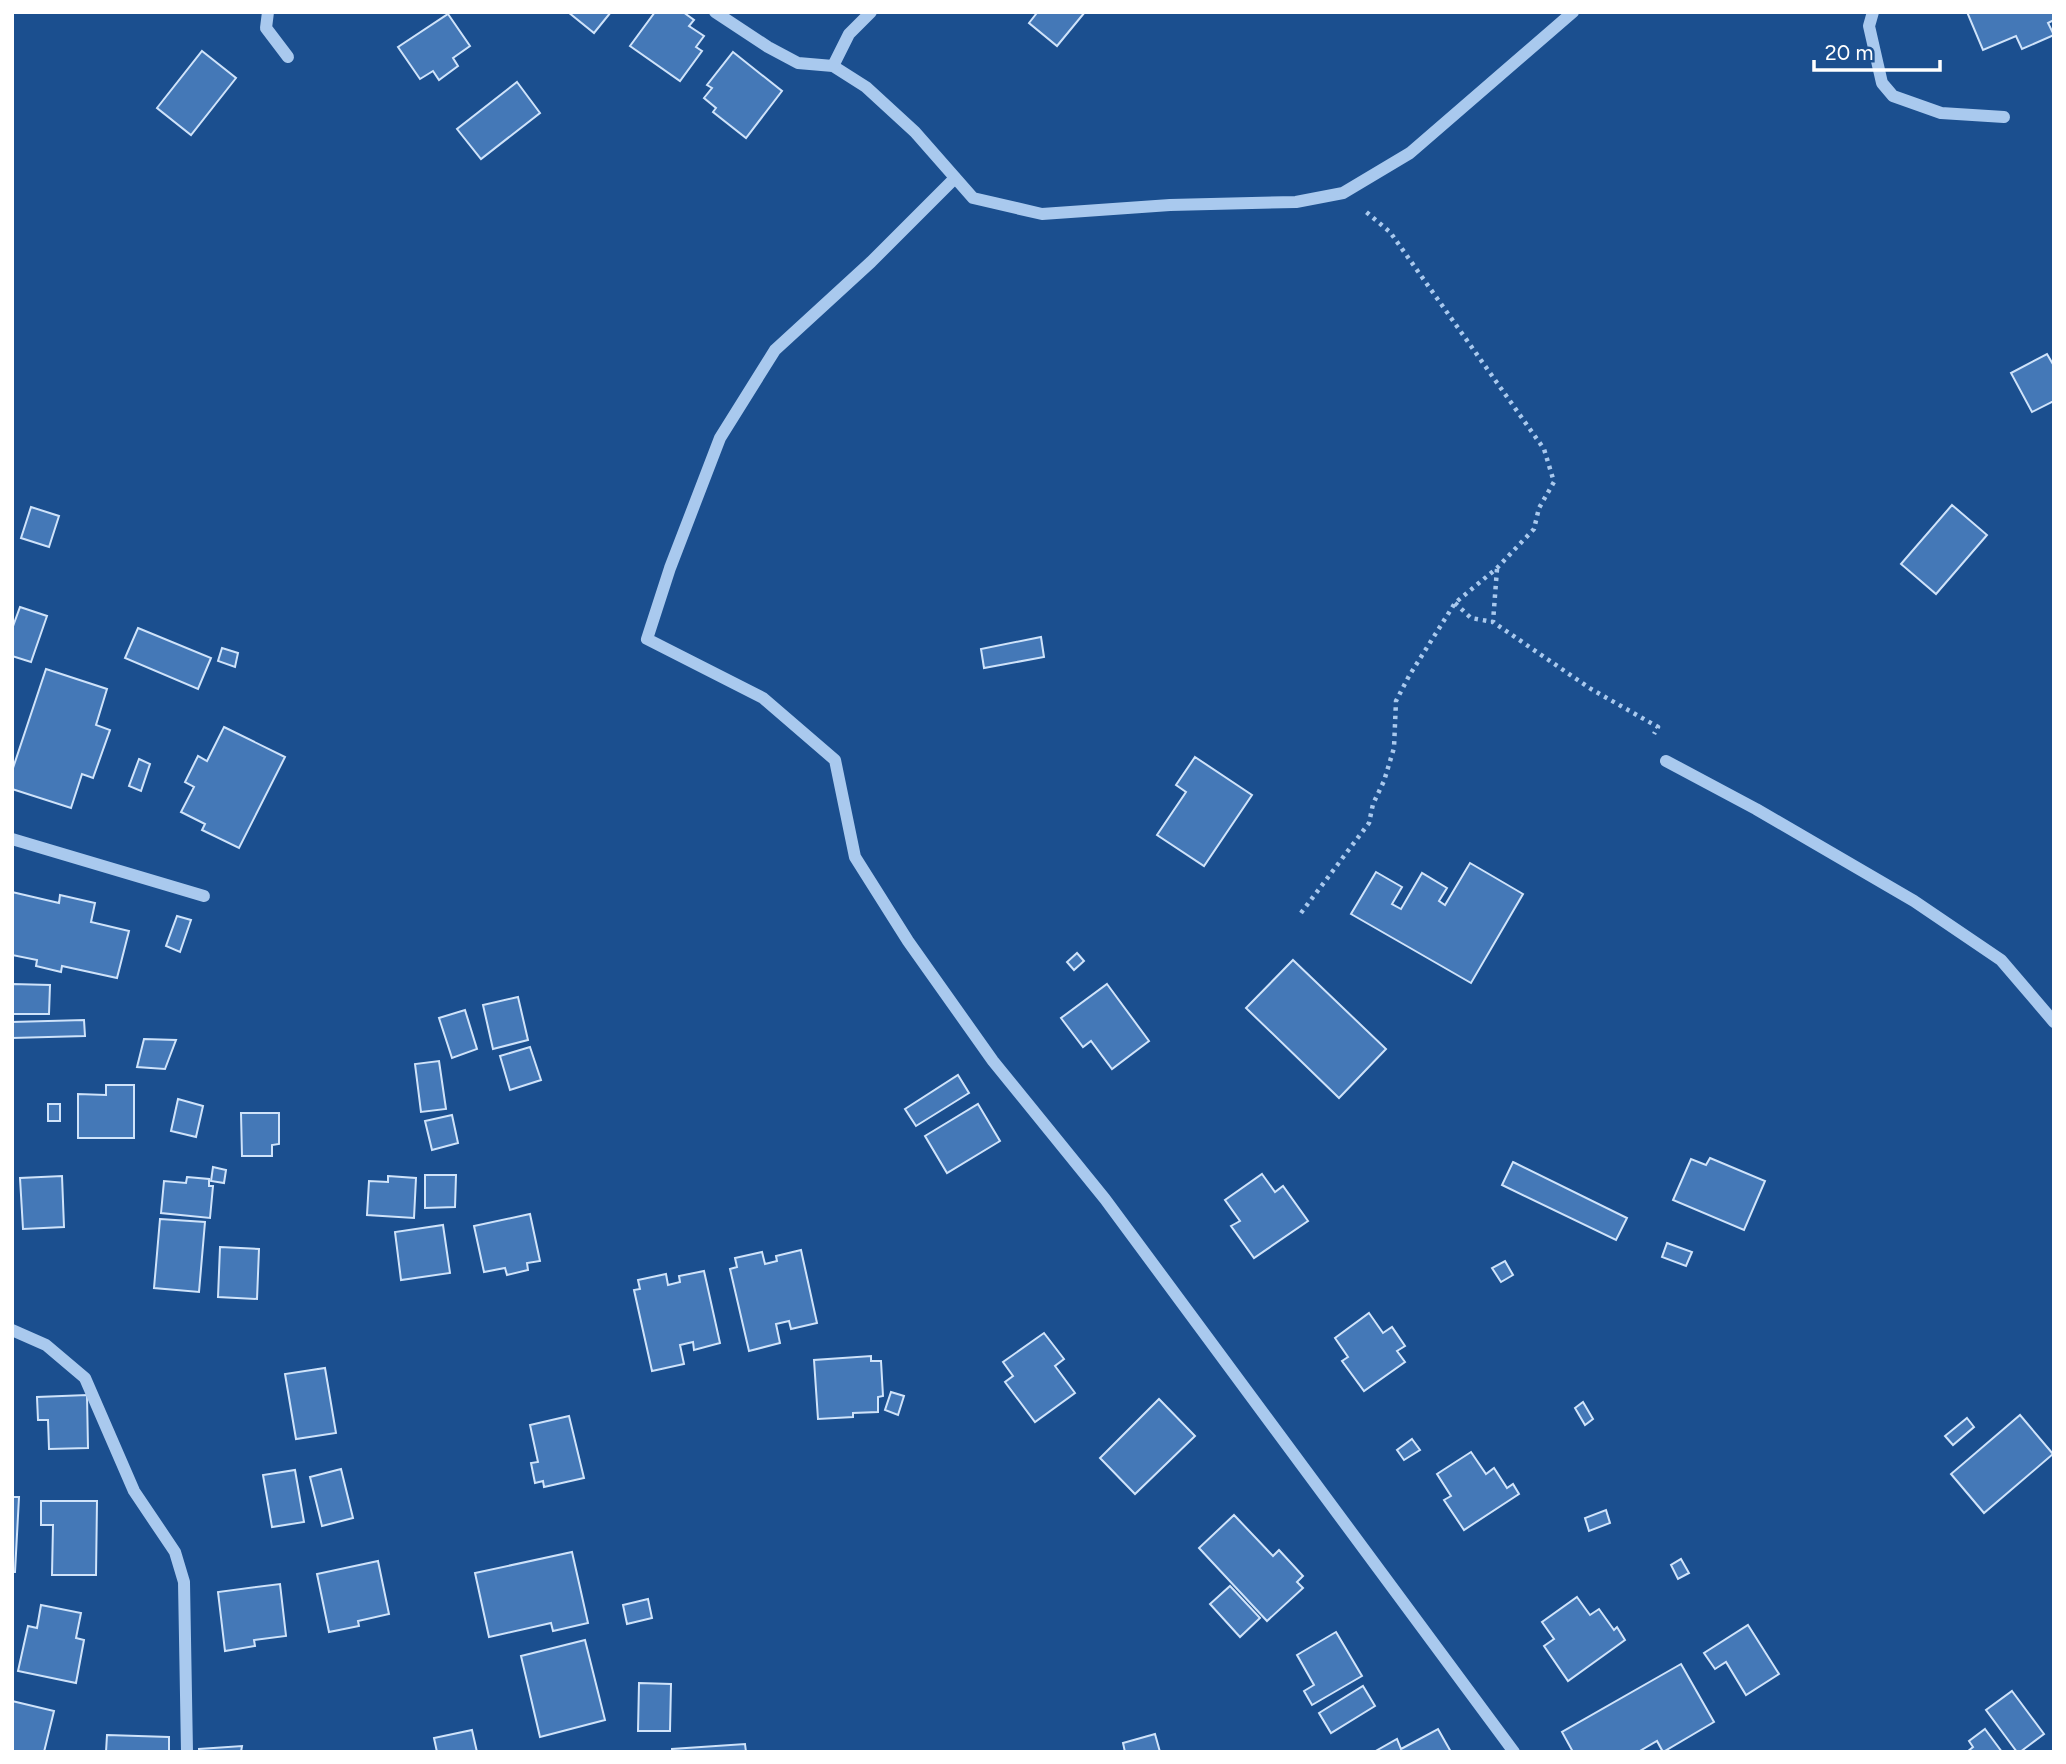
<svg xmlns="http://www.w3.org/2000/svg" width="2066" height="1764" font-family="Figtree,sans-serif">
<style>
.building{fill:#4478b7;stroke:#cfe3fa;stroke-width:2}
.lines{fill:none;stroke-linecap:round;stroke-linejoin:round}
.path{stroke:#a9c9ee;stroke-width:4.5;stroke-dasharray:3.5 5;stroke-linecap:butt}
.minor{stroke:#a9c9ee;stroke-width:12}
</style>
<rect width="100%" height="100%" fill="#1b4f8f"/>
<!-- building -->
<g class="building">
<path d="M568,12H611L594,33Z"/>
<path d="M655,12H683L694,20L689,26L704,36L696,47L702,51L680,81L630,46Z"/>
<path d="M1033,12H1085L1057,46L1029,23L1036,14Z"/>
<path d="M1967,12H2054V20L2048,23L2054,35L2022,49L2016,36L1983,50Z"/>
<path d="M448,14L470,46L453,58L458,66L439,80L433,71L420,79L398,47Z"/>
<path d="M202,51L236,78L191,135L157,108Z"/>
<path d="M733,52L782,91L746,138L713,112L716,108L704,98L712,88L707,85Z"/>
<path d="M517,82L540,113L481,159L457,129Z"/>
<path d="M2047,354L2054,366V401L2032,412L2011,373Z"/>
<path d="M1952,505L1987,535L1936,594L1901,564Z"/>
<path d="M31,507L59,516L49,547L21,538Z"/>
<path d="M20,607L47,616L31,662L12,656V629Z"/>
<path d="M138,628L211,658L198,689L125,658Z"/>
<path d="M1041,637L1044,657L984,668L981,649Z"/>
<path d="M222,648L238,653L235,667L218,661Z"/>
<path d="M46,669L107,689L96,725L110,730L93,778L82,774L71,808L12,789V771Z"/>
<path d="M224,727L285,757L239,848L202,830L205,824L181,812L194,787L185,782L198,756L207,761Z"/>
<path d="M1195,757L1252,795L1204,866L1157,835L1186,792L1176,785Z"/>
<path d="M139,759L150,764L141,791L129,786Z"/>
<path d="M1470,863L1523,894L1471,983L1351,914L1376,872L1402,887L1392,904L1401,909L1422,873L1447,888L1439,901L1445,905Z"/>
<path d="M12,892L59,903L60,895L95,903L91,922L129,931L117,978L62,966L61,972L36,966L37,960L12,955Z"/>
<path d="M177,916L191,920L180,952L166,946Z"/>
<path d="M1077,953L1084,961L1074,970L1067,962Z"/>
<path d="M1293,960L1386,1049L1339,1098L1246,1008Z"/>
<path d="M12,984L50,985L49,1014H12Z"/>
<path d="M1107,984L1149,1041L1112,1069L1091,1041L1083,1047L1061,1018Z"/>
<path d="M518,997L528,1040L493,1049L483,1005Z"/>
<path d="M465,1010L477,1049L452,1058L439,1018Z"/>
<path d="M84,1020L85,1036L12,1038V1022Z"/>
<path d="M144,1039L176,1040L165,1069L137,1067Z"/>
<path d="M530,1047L541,1080L510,1090L500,1056Z"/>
<path d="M439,1061L446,1109L421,1112L415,1064Z"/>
<path d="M958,1075L969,1093L916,1126L905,1109Z"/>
<path d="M106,1085H134V1138H78V1094L106,1095Z"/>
<path d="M178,1099L203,1106L196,1137L171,1131Z"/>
<rect x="48" y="1104" width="12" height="17"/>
<path d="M978,1104L1000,1141L947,1173L925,1136Z"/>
<path d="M241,1113H279V1144L272,1145V1156H242Z"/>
<path d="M452,1115L458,1143L432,1150L425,1121Z"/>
<path d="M1710,1158L1765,1181L1744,1230L1673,1200L1691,1159L1706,1165Z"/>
<path d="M1513,1162L1627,1218L1616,1240L1502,1185Z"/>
<path d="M213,1167L226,1170L224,1183L211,1181Z"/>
<path d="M1262,1174L1275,1192L1283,1186L1308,1221L1254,1258L1231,1226L1240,1221L1225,1200Z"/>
<path d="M425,1175H456L455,1207L425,1208Z"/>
<path d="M62,1176L64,1227L23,1229L20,1178Z"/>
<path d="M388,1176L416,1178L414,1218L367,1215L369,1181L388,1182Z"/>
<path d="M187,1177L209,1179V1186H213L210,1218L161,1213L164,1181L186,1183Z"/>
<path d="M530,1214L540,1261L527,1263L528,1270L507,1275L505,1268L484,1272L474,1226Z"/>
<path d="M160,1219L205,1222L199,1292L154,1288Z"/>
<path d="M443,1225L450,1273L401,1280L395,1232Z"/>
<path d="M1667,1243L1692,1252L1686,1266L1662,1257Z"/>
<path d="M220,1247L259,1249L257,1299L218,1297Z"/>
<path d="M801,1250L817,1323L791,1329L789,1321L776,1324L780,1343L749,1351L730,1269L737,1267L735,1258L762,1252L765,1264L777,1261L776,1256Z"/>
<path d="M1505,1261L1513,1275L1501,1282L1492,1268Z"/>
<path d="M704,1271L720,1343L694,1350L693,1342L680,1345L684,1364L652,1371L634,1290L640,1289L638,1280L666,1274L668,1285L680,1282L679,1276Z"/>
<path d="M1369,1313L1383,1333L1392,1327L1405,1346L1397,1351L1405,1362L1364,1391L1342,1361L1348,1357L1335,1338Z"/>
<path d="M1044,1333L1064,1359L1055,1366L1075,1393L1035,1422L1005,1382L1013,1376L1003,1362Z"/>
<path d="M871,1356V1361H881L883,1396L878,1397V1412L853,1413V1417L818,1419L814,1360Z"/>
<path d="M325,1368L336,1433L296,1439L285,1374Z"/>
<path d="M891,1392L904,1396L898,1415L885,1410Z"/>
<path d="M87,1395L88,1448L49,1449L48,1420H38L37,1397Z"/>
<path d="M1159,1399L1195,1436L1135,1494L1100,1458Z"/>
<path d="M1583,1402L1593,1419L1585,1425L1575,1408Z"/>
<path d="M2020,1415L2053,1454L1984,1513L1951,1474Z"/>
<path d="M569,1416L584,1478L544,1487L543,1481L535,1483L531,1463L538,1462L530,1425Z"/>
<path d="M1967,1418L1974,1427L1953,1445L1945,1436Z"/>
<path d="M1412,1439L1420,1450L1404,1460L1397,1450Z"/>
<path d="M1471,1452L1486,1474L1494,1468L1507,1488L1513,1484L1519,1494L1464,1530L1444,1500L1451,1496L1437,1474Z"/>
<path d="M341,1469L353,1518L322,1526L310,1477Z"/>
<path d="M295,1470L304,1522L272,1527L263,1475Z"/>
<path d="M12,1497H19L15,1572H12Z"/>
<path d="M41,1501H97L96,1575H52L53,1525H41Z"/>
<path d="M1606,1510L1610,1523L1589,1531L1585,1518Z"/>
<path d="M1234,1515L1273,1556L1279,1550L1303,1576L1297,1582L1303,1588L1267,1621L1199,1548Z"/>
<path d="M572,1552L588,1623L553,1631L551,1623L489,1637L475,1573Z"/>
<path d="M1681,1559L1689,1573L1678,1579L1671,1565Z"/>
<path d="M378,1561L389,1614L358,1621L359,1626L329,1632L317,1574Z"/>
<path d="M280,1584L286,1636L254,1640L255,1646L225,1651L218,1592Z"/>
<path d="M1230,1586L1260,1618L1240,1637L1210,1604Z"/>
<path d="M1577,1597L1590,1615L1599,1609L1614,1630L1617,1627L1625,1640L1568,1681L1544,1646L1554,1639L1542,1622Z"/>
<path d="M648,1599L652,1618L627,1624L623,1605Z"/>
<path d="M41,1605L81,1613L76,1638L84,1640L76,1683L18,1671L28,1626L37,1628Z"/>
<path d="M1748,1625L1779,1674L1746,1695L1726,1662L1715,1669L1704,1653Z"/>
<path d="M1336,1632L1362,1676L1312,1705L1304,1691L1314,1685L1297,1655Z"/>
<path d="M585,1640L605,1720L540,1737L521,1656Z"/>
<path d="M1681,1664L1714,1722L1663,1752L1657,1741L1638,1752H1573L1562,1732Z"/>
<path d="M639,1683L671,1684L670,1731H638Z"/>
<path d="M1363,1686L1375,1706L1331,1733L1319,1713Z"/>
<path d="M2012,1691L2044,1734L2020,1752H2017L1986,1710Z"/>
<path d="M12,1701L54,1711L44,1752H12Z"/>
<path d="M1438,1729L1451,1752H1374L1397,1739L1401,1749Z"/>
<path d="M1985,1729L2002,1752H1967L1973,1747L1969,1741Z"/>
<path d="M472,1730L477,1752H437L434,1738Z"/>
<path d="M1155,1734L1160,1752H1125L1123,1743Z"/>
<path d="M107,1735L169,1737V1752H106Z"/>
<path d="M745,1744L746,1752H672V1749Z"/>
<path d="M242,1746L241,1752H199V1749Z"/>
</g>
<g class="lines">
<!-- path -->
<g class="path">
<path d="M1497,569L1493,622L1591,689L1658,727L1654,734"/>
<path d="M1455,603L1471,618L1493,622"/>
<path d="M1301,913L1369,823L1373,804L1384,781L1394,748L1396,701L1409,676L1455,603L1497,568L1534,529L1539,508L1554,482L1544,449L1390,232L1365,211"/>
</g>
<!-- minor -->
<g class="minor">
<path d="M268,12L266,28L288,57"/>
<path d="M715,12L768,47L798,63L833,66L866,87L915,132L973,198L1042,214L1170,205L1296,202L1343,193L1410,153L1573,12"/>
<path d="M1873,12L1869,26L1882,83L1893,96L1941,113L2004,117"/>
<path d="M833,66L849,34L871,12"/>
<path d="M955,178L871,262L775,350L720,438L670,568L647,639L763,698L835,760L855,857L908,941L993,1061L1105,1199L1514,1752"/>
<path d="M1666,761L1756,809L1914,901L2001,960L2054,1022"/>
<path d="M12,839L204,896"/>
<path d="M12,1330L46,1345L85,1378L134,1491L175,1552L184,1582L187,1752"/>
</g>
</g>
<!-- border -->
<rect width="2066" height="1764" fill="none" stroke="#ffffff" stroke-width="28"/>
<!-- scale -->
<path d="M1814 60v10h126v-10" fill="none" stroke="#ffffff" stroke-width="3.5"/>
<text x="1825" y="60" font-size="21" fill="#ffffff" stroke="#1b4f8f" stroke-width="5" paint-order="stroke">20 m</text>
</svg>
